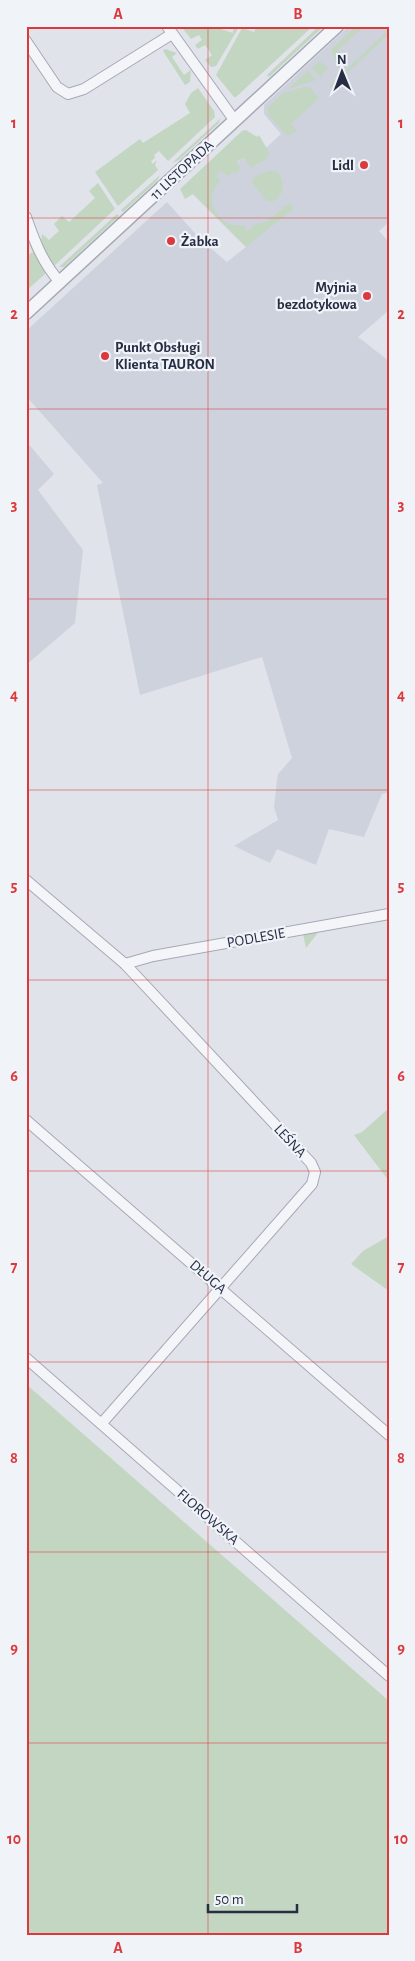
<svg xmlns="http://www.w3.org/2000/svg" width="415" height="1961" font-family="'Alegreya Sans',sans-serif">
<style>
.built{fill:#ced2dd}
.green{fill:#c3d6c1}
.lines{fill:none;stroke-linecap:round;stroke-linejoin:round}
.minor-casing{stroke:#a5a9b6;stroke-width:12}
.tertiary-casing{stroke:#a5a9b6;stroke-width:15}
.minor{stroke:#f4f5f9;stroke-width:10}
.tertiary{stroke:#f4f5f9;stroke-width:12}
.grid{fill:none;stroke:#dc393c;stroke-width:1;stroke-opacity:0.55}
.poi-dot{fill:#dc393c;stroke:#f0f3f8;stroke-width:2}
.labels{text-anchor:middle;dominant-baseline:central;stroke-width:4.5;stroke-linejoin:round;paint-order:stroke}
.poi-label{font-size:15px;font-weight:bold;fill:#272e44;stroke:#f0f3f8;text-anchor:end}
.street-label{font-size:15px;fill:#272e44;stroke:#f0f3f8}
.neatline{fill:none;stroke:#dc393c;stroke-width:2}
.grid-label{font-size:16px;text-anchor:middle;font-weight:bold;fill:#dc393c}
</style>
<rect width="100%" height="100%" fill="#e1e3eb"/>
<!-- built -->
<g class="built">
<path d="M349,26H389V222L379,231L389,242V310L358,337L389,361V792L382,794L364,837L329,829L316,865L277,849L270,863L234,846L278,820L274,807L277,780L278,774L292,758L262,657L140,695L98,490L97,485L103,483L26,396V331L167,202L201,240L227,262L246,247L193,194L224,168L267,147L281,134L264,114V105Z"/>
<path d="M26,441L54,474L38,490L83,550L75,623L26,665Z"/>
</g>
<!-- green -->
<g class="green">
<path d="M181,26H212L233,33V26L239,27L216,66L211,67L205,60L212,55L205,45L198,49L195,45L202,40L199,35L191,39Z"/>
<path d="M257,26H313L236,97H234L216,75L242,28L254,32Z"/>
<path d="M319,26H324L269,77L267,75Z"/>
<path d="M356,26H364L338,50L343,56L342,59H335L331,50Z"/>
<path d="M389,29V34L331,88L329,86Z"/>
<path d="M165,49L177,53L172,57L184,75L191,70L190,82L185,85L163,51Z"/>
<path d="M319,61L328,68L320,77L311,68Z"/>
<path d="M308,71L316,80L288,89Z"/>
<path d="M308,86L319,98L327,91L291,124L297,131L288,136L269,116L267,108L283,93Z"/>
<path d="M198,88L214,111L215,117L168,161L159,151L154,155L155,158L151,161L153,164L157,160L155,165L158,170L118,206L95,172L140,139L143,143L190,113L185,104L191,93Z"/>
<path d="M221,118L218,124L179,160L172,163Z"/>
<path d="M246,130L257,137L259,135L270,154L265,160L250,168L245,158L237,161L240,168L237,174L234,172L227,176L222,171L216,176L221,181C205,195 212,214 228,224L245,226L246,230L252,229L251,225L267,222L290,202L293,209L246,247L193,194L185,199L180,189L242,131Z"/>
<path d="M268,171H277C285,182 285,193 274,201H267L252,183L253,178Z"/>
<path d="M160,175L157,181L123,212L121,210Z"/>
<path d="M98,183L115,209L54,266L41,243L42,234L49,240L59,231L54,224L62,216L69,222L95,198L89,191Z"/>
<path d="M117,214L119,216L64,267H59Z"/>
<path d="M29,244L34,246L45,274L26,291V256L33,252Z"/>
<path d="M316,932L317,934L306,948L303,934Z"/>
<path d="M389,1108V1181L354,1135L362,1132Z"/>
<path d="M389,1236V1291L351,1264L363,1251Z"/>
<path d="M26,1384L389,1701V1935H26Z"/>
</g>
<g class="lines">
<defs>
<g id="minor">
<path d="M167,26L235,121"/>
<path d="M26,41L57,87L68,94L84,89L172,34"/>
<path d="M26,217C34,240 43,264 60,282"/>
<path d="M26,880L125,964L311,1163L315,1172L312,1184L102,1423"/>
<path d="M125,964L153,956L389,914"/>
<path d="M26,1120L389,1435"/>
<path d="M26,1358L389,1676"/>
</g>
<path id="tertiary" d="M26,313L337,26"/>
</defs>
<!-- minor casing -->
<use href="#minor" class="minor-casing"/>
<!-- tertiary casing -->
<use href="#tertiary" class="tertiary-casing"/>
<!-- minor -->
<use href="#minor" class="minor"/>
<!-- tertiary -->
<use href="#tertiary" class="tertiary"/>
</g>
<!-- grid -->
<path class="grid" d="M208,26V1935M26,218H389M26,409H389M26,599H389M26,790H389M26,980H389M26,1171H389M26,1362H389M26,1552H389M26,1743H389"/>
<!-- markers -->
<g class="poi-dot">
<circle cx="364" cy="165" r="5"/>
<circle cx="171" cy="241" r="5"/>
<circle cx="367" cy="296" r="5"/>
<circle cx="105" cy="356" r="5"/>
</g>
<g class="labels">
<!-- poi labels -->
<g class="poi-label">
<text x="354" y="165">Lidl</text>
<text x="181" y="241" text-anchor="start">Żabka</text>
<text x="357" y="287">Myjnia<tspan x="357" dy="17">bezdotykowa</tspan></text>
<text x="115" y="347" text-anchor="start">Punkt Obsługi<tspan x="115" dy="17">Klienta TAURON</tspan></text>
</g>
<!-- street labels -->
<g class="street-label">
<text transform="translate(182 170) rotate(-43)">11 LISTOPADA</text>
<text transform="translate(256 938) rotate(-10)">PODLESIE</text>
<text transform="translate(290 1141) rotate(47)">LEŚNA</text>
<text transform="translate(208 1277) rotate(41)">DŁUGA</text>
<text transform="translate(208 1517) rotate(41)">FLOROWSKA</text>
</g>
</g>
<!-- border -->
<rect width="415" height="1961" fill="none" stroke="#f0f3f8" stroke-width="55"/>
<!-- north arrow -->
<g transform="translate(342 72) rotate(359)" stroke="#f0f3f8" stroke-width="4" paint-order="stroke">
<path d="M0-4L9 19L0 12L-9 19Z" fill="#272e44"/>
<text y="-8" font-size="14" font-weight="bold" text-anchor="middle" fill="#272e44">N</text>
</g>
<!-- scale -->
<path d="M208 1904v8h89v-8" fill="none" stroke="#272e44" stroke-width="2.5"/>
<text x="215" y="1904" font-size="15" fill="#272e44" stroke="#f0f3f8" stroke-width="4" paint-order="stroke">50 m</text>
<rect x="28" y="28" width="360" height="1906" class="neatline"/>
<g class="grid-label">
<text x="118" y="19">A</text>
<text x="298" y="19">B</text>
<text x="14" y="128">1</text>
<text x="401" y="128">1</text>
<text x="14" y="319">2</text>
<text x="401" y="319">2</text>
<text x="14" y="510">3</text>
<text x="401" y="510">3</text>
<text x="14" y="700">4</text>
<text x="401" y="700">4</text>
<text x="14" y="891">5</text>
<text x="401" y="891">5</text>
<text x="14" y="1081">6</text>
<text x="401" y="1081">6</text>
<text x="14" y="1272">7</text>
<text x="401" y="1272">7</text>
<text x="14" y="1463">8</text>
<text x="401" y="1463">8</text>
<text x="14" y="1653">9</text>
<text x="401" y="1653">9</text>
<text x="14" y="1844">10</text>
<text x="401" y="1844">10</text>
<text x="118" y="1953">A</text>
<text x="298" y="1953">B</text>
</g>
</svg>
